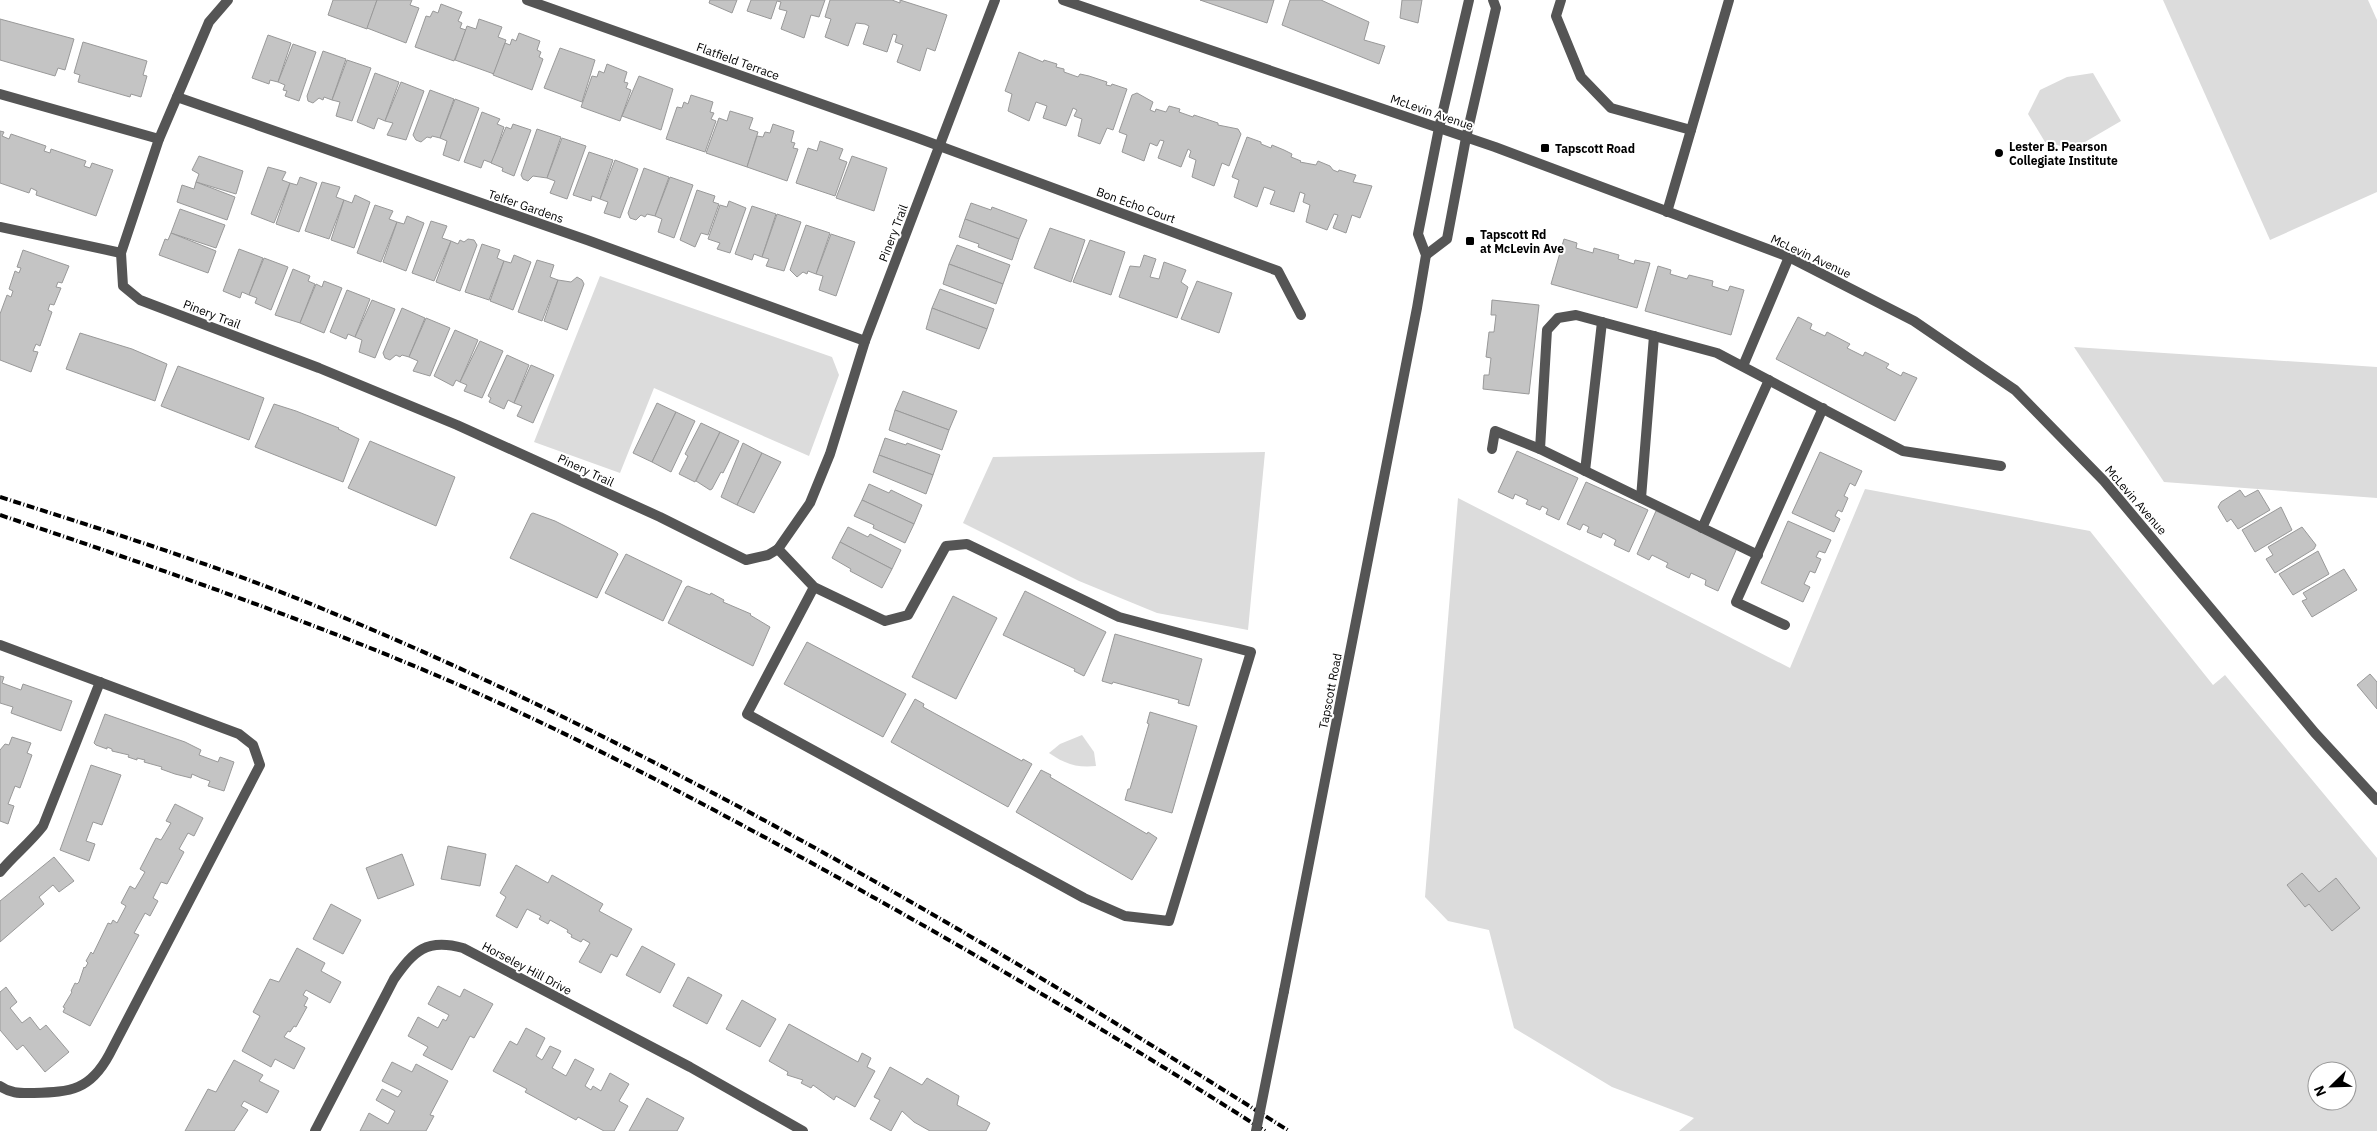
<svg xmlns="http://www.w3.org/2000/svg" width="2377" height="1131" font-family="'IBM Plex Sans',sans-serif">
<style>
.green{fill:#dcdcdc;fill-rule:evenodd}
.building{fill:#c4c4c4;stroke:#999}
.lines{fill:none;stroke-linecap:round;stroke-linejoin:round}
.service{stroke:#555;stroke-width:10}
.minor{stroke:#555;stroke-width:10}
.tertiary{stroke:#555;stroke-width:10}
.rail{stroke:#000;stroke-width:4;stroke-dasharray:8 2.5 1 2.5;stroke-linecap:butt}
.tertiary-bridge{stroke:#555;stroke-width:10}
.poi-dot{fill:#000;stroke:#fff;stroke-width:2}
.labels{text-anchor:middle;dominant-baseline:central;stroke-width:4;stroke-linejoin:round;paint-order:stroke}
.street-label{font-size:12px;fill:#000;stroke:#fff}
.poi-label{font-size:12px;font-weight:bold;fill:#000;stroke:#fff;text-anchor:start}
</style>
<rect width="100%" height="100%" fill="#fff"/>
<!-- green -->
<g class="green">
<path d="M2163,0H2368L2377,20V192L2270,240Z"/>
<path d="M2093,73L2121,121L2073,149L2045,142L2028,114L2040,90L2067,77Z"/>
<path d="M600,276L832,357L839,375L809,456L654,388L620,473L534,442Z"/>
<path d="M2074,347L2377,367V498L2164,482Z"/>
<path d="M1265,452L1248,630L1157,613L1079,581L963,523L993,457Z"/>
<path d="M1865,489L2090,531L2213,685L2225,675L2377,858V1131H1679L1694,1118L1612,1087L1514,1028L1489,930L1448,921L1425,897L1458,498L1790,668ZM2317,1071H2347V1101H2317Z"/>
<path d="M1082,735L1094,752L1096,766C1077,768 1065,764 1049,753L1060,744Z"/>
</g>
<!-- building -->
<g class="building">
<path d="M333,0H377L367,29L328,15Z"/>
<path d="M377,0H412L410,5L419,8L406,43L367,28Z"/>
<path d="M710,0H737L732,13L709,3Z"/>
<path d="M751,0H825L819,17L811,15L804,38L781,29L787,11L779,9L781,2L777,1L771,19L747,11Z"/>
<path d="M830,0H892L900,3V0L947,15L935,51L927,48L920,71L897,62L903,45L895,42L897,35L893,34L887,52L863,44L869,26L865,24L856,23L848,46L825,37L831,19L825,17Z"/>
<path d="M1200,0H1274L1267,23Z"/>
<path d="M1290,0H1321L1369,22L1364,40L1385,46L1379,64L1282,25Z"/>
<path d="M1402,0H1422L1418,23L1400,18Z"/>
<path d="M441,4L462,12L458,21L462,23L460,28L466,30L454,61L415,47L426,16L430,17L433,11L438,13Z"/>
<path d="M0,19L74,39L65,70L58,68L55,76L0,60Z"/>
<path d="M479,19L502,27L498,37L506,40L494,74L455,60L467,26L476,29Z"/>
<path d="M519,33L540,41L537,50L541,52L539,57L543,59L532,90L493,75L505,43L510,45L512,39L516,41Z"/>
<path d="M268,35L291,43L278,82L270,80L269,84L252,78Z"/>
<path d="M83,42L147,61L143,75L147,76L141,97L131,94L130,97L78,82L80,75L74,73Z"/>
<path d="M293,44L316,52L299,101L285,96L287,91L283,90L285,85L278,82Z"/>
<path d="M560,48L595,60L582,102L544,88Z"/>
<path d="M323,51L346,59L332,100L324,97L323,100L319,98L313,103L308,101L307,96Z"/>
<path d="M1019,52L1043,62L1044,60L1057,64L1056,67L1064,69V72L1078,77L1080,74L1089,76L1107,82L1106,85L1111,86L1112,84L1127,89L1113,130L1107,128L1100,144L1078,136L1082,119L1074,116L1077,110L1073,108L1066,126L1043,118L1047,106L1036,102L1029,121L1008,111L1012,94L1005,91Z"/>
<path d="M347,60L371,68L352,121L336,116L340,102L332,100Z"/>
<path d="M607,64L627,72L624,82L628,83L626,88L631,90L620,121L581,107L592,76L597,77L599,71L604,73Z"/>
<path d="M375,73L399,82L385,121L378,118L374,129L357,122Z"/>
<path d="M639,76L673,89L661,130L622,116Z"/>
<path d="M401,82L424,91L406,140L387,135L393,123L385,121Z"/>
<path d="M430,90L454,99L440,138L432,136L431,138L427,137L421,142L416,140L413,135Z"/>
<path d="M1137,93L1153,102L1150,110L1155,112L1156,109L1166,112L1169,106L1180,109L1179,112L1193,117L1194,115L1218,123V125L1238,129L1241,134L1229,166L1222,163L1214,186L1192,177L1196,160L1189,157L1191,151L1188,149L1181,167L1158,158L1164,141L1160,140L1157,146L1150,143L1144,161L1122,152L1127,135L1119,132L1132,95Z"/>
<path d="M691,95L713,102L710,112L714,113L711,119L716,121L705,152L666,139L677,107L682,108L684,102L688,104Z"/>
<path d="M455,99L479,108L459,161L443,155L447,141L440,138Z"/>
<path d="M730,111L753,118L749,129L758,132L747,167L706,153L719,118L727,121Z"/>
<path d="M482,112L500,119L497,124L504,127L492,163L484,160L481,168L464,162Z"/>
<path d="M513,124L531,130L514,176L502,171L503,168L491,163L506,127L511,129Z"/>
<path d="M773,124L794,131L791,142L795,143L793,148L798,149L787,181L747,167L757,136L763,137L765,132L770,133Z"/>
<path d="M537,129L561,137L547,178L533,176L528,181L523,179L521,175Z"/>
<path d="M0,131L4,132L2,136L9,139L11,134L46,146L44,151L50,153L51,149L86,161L84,166L90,168L92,163L113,170L96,216L36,195L37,191L31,188L29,193L0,183Z"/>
<path d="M1247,137L1261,142V144L1271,148L1272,145L1284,150L1292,154L1291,157L1301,161L1300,162L1316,165L1318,161L1330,166L1333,170L1338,172L1339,170L1356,175L1353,182L1372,186L1360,218L1352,215L1346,233L1333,228L1338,215L1334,214L1327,230L1306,222L1310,205L1303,202L1305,194L1300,192L1294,212L1270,204L1275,191L1264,187L1257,207L1234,197L1239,180L1232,177Z"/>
<path d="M562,138L586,146L567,199L550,193L555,181L547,178Z"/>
<path d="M820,141L843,149L839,159L847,162L835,196L796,183L808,148L817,151Z"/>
<path d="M589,152L613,160L600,199L592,196L591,201L573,195Z"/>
<path d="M199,156L243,171L236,194L196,182L199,174L192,170Z"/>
<path d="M852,156L887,168L874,211L836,198Z"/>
<path d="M615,160L638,169L620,218L604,213L608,202L600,199Z"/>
<path d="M268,167L286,172L282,180L290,183L274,223L251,214Z"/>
<path d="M644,168L669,177L655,216L647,214L645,217L641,215L636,220L630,218L628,213Z"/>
<path d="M300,177L317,183L299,232L276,224L290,183L297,185Z"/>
<path d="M670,177L693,185L674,238L658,232L662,219L655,216Z"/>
<path d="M196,182L235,197L227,220L177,202L182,185L194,189Z"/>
<path d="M322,182L340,187L336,197L344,200L329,239L305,231Z"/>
<path d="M697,190L715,196L713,202L719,204L708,235L701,233L695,247L680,240Z"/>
<path d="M355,195L370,202L354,248L331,240L344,200L352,203Z"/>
<path d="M729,201L746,208L730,253L717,249L720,243L708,239L720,205L727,207Z"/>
<path d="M971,203L991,210L992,207L1027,220L1019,239L965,219Z"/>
<path d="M375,205L393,211L389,219L397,222L381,262L357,253Z"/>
<path d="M752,206L776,214L762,257L754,254L752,260L735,254Z"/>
<path d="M180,209L225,225L216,248L171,233Z"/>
<path d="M777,214L801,222L784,271L766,266L769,259L762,257Z"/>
<path d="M407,216L424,223L406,271L383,262L397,222L404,224Z"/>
<path d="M965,219L1019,239L1012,260L978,247L979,244L959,237Z"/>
<path d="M431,221L447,226L442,238L451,241L434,281L412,273Z"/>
<path d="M806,225L830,233L816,274L808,271L807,274L803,272L797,277L790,270Z"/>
<path d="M1050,228L1085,240L1071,282L1034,268Z"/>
<path d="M171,233L216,251L208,273L159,255L165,239L168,240Z"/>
<path d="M831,234L855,242L836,296L819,290L823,276L816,274Z"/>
<path d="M468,239L474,240L477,245L460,291L436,282L451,241L458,244L460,240L464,242Z"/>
<path d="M1564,239L1577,243L1576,248L1593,253L1594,248L1619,255L1618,259L1634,264L1635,260L1650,263L1637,308L1551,284Z"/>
<path d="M1090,240L1125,252L1111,295L1073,282Z"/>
<path d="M482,244L500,250L497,258L504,261L489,300L465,292Z"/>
<path d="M957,245L1010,265L1003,284L949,264Z"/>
<path d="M239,249L263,258L249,295L242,292L240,298L223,291Z"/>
<path d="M23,250L69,266L62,283L58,282L56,287L61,288L54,305L50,304L48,310L52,312L40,346L36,344L33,351L38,352L31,372L0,360V314L7,295L11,297L13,291L9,289L15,271L19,273L21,268L17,267Z"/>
<path d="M514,255L531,262L513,310L490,301L504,261L511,263Z"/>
<path d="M1144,255L1156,259L1150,277L1159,279L1164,262L1186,270L1181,282L1188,287L1177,318L1119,297L1130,266L1140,267Z"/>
<path d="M264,258L288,267L271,310L255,303L257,298L249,295Z"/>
<path d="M537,260L554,265L550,277L558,280L542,321L518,312Z"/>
<path d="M949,264L1003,284L996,304L943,284Z"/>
<path d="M1658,266L1671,270L1670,274L1687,279L1689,275L1713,281L1712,286L1728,291L1730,286L1744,290L1731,335L1645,311Z"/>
<path d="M293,269L310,276L308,281L315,284L300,323L275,315Z"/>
<path d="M577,277L582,280L584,284L567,330L544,321L558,280L571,282Z"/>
<path d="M324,281L342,288L324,333L300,323L316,284L322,287Z"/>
<path d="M1197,281L1232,293L1219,333L1181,319Z"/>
<path d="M940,289L994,309L987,329L932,308Z"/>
<path d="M347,290L370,299L355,337L348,334L346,339L330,332Z"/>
<path d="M372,300L395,309L375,358L359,352L362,340L355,337Z"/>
<path d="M1492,300L1539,305L1529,394L1483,389L1484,375H1489L1491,358L1486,357L1489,332H1494L1496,315H1491Z"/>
<path d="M402,308L425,318L409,357L402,355L400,357L396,355L390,360L385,358L383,353Z"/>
<path d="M932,308L987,329L979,349L926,329Z"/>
<path d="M1798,317L1812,324L1810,329L1825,336L1827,332L1850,344L1847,348L1863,356L1865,352L1889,364L1886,368L1901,376L1903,372L1917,378L1895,421L1776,359Z"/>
<path d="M426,318L450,328L430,376L413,371L418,361L409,357Z"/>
<path d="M455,330L478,340L460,382L456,380L453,386L434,376Z"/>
<path d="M80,333L132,349L167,364L155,401L66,369Z"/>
<path d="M480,341L503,351L482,398L464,391L467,385L460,382Z"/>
<path d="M507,355L529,365L514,403L508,400L504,409L489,402L491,398L488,396Z"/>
<path d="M531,365L554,375L533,423L517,416L522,406L514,403Z"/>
<path d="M178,366L264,398L249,440L161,406Z"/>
<path d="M903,391L957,411L949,430L895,410Z"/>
<path d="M657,403L676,412L652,462L633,453Z"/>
<path d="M274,404L296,411L339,428L338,429L359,439L343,482L255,447Z"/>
<path d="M895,410L949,430L942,450L889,430Z"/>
<path d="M676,412L695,421L671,472L652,462Z"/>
<path d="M701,423L720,432L695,482L679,474L688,456L685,454Z"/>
<path d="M720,432L739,441L723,473L721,472L712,489L710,490L696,481Z"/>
<path d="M885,438L906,445L907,443L940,455L933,475L879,455Z"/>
<path d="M370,441L455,477L436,526L348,488Z"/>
<path d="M743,443L762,453L737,505L721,497Z"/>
<path d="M1517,451L1578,478L1559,520L1546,514L1548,509L1542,506L1540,510L1526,504L1528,500L1515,494L1513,499L1498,492Z"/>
<path d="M1820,452L1862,471L1855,486L1850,483L1844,496L1848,498L1842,512L1838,510L1835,516L1840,519L1834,532L1792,513Z"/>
<path d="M762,453L781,462L754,513L737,505Z"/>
<path d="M879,455L933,475L926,494L873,472Z"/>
<path d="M1586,482L1648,510L1629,552L1614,545L1616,540L1603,533L1601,538L1587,532L1589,527L1583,524L1580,530L1567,524Z"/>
<path d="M869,484L889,493L891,490L922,505L914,524L862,500Z"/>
<path d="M2240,490L2245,497L2258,490L2270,510L2238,529L2231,519L2227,522L2218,507L2221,502Z"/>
<path d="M862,500L914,524L905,543L873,528L874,525L854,516Z"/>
<path d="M2281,507L2292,530L2255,552L2242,530Z"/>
<path d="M1656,511L1737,548L1718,591L1705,585L1706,580L1691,573L1689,578L1666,567L1668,563L1652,555L1649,560L1637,554Z"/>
<path d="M533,513L555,521L616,552L618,554L597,598L510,558L531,514Z"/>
<path d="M1788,521L1831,540L1825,553L1819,551L1816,557L1821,559L1815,573L1810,571L1804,584L1810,587L1803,602L1761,583Z"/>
<path d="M848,527L868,537L870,534L901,550L892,569L840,542Z"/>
<path d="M2302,527L2316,545L2314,549L2275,573L2266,559L2273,555L2268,547Z"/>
<path d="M840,542L892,569L882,588L850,571L851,569L832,558Z"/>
<path d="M2318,551L2329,574L2293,595L2279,574Z"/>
<path d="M626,554L682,581L663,621L605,593Z"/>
<path d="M2344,569L2357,590L2312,617L2302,601L2307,599L2303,593Z"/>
<path d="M688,586L710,595L711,593L724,600L723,602L751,614L750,615L770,627L753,666L668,623L686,587Z"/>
<path d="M1025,591L1106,632L1084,676L1074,671L1075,669L1003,635Z"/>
<path d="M953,596L997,618L956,699L912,677Z"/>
<path d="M1115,634L1202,659L1189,706L1178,703L1179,700L1113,682L1112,684L1102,681Z"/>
<path d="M807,642L906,694L883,737L784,684Z"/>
<path d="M2370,674L2377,682V709L2357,685Z"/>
<path d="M0,676L4,677L2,683L21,690L23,684L72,701L61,731L11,713L13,707L0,703Z"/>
<path d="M915,699L924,704L923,707L1022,761L1023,759L1032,764L1008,807L891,742Z"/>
<path d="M1150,712L1197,726L1172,813L1125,800L1128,789H1130L1149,724L1147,723Z"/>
<path d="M105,714L185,742L201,750L199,755L218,762L220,757L234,762L224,791L208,786L210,781L201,778L192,774L191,778L175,774L161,769L162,767L144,762L145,760L137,758V760L128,757L129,755L112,751V749L107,747V749L96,745L94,743Z"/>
<path d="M12,737L31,743L27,753L32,755L20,788L15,786L8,804L14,806L8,824L0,821V750L5,744L9,745Z"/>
<path d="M91,765L121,775L102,825L93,822L86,841L95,844L89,861L60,850Z"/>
<path d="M1041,770L1051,775L1050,777L1147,834L1148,832L1157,838L1132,880L1016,812Z"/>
<path d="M175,804L203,818L194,836L188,833L179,849L184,852L167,884L161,882L153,898L158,901L150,916L145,913L144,915L134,933L139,935L90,1026L63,1012L65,1008L63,1007L72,992L71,991L75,983L77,984L79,982L84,967L85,968L88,963L86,961L91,952L93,954L108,923L111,924L113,920L117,923L126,906L121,903L130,886L135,889L145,872L140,869L156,838L161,840L171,823L166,821Z"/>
<path d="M448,846L486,854L480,886L441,879Z"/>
<path d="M402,854L414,885L378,899L366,868Z"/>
<path d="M54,857L74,881L59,892L53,885L39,897L44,904L0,942V901Z"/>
<path d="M516,865L548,883L552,875L603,904L599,911L632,929L617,957L611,954L601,973L579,962L590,943L583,939L581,942L571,937L572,935L567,932L568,930L550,920L548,924L539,919L541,916L527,909L517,928L496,916L506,897L500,893Z"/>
<path d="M2302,873L2319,892L2336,878L2360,908L2332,931L2309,904L2305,907L2287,885Z"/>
<path d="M331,904L361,920L343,954L313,939Z"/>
<path d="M642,946L675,964L660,993L626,975Z"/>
<path d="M297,948L325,963L321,971L341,982L330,1003L306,990L303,995L308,998L304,1006L307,1007L296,1027L294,1026L290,1032L288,1031L284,1037L305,1048L294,1069L275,1059L271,1067L242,1051L260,1016L253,1012L270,979L279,982Z"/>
<path d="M688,977L722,995L707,1024L673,1006Z"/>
<path d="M438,986L460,997L464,989L493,1004L474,1038L470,1036L452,1070L423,1055L428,1047L408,1036L418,1017L438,1028L443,1019L446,1021L449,1015L428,1004Z"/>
<path d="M6,987L17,1002L10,1008L22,1023L30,1017L40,1030L46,1025L69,1052L45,1072L23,1045L17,1050L0,1030V992Z"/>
<path d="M742,1000L776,1019L760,1047L726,1029Z"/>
<path d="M789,1024L858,1062L862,1053L871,1058L867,1067L875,1071L855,1107L836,1096L834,1100L813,1085L811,1088L801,1083L803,1080L787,1075L788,1072L769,1061Z"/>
<path d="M526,1028L545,1038L536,1056L542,1060L550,1046L561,1051L552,1068L554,1069L566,1076L575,1059L594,1069L585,1086L591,1090L593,1086L601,1091L610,1073L629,1084L619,1101L628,1106L614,1131H604L578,1117L576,1120L525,1092L527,1089L493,1071L510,1041L517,1045Z"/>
<path d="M234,1060L263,1075L259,1081L279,1091L267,1113L244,1101L241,1106L248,1110L234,1131H185L208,1089L216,1092Z"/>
<path d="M392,1062L412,1072L416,1064L448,1081L430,1115L434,1116L426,1131H360L369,1113L388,1124L395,1111L376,1100L382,1089L398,1097L402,1091L382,1081Z"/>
<path d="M890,1067L922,1085L927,1078L959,1096L957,1105L990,1123L986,1131H930L914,1122L902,1111L891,1131L870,1119L880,1100L874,1097Z"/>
<path d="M647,1098L684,1118L677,1131H629Z"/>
</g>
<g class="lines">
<!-- service -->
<g class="service">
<path d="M1561,0L1556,16L1581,77L1611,108L1691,130"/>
<path d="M0,94L159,139"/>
<path d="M1667,212L1729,0"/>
<path d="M0,227L121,253"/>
<path d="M1743,366L1789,257"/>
<path d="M1492,449L1495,431L1540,449L1758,555"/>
<path d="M1540,449L1547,330L1558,318L1576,315L1717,353L1903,451L2001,466"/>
<path d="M1585,471L1602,322"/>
<path d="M1641,498L1654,336"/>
<path d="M1702,528L1769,380"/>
<path d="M778,549L814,587L885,621L908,615L946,546L967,544L1119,617L1251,652L1169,921L1125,916L1084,898L747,714L814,587"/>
<path d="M1785,625L1736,602L1823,408"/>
<path d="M0,645L239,734L253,745L260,765L109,1055C90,1090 71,1092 34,1093C21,1093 11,1094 0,1086"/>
<path d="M0,872C13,856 30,843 43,826L100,682"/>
</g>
<!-- minor -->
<g class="minor">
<path d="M228,0L209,22L159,139L121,253L123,286L140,300L319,368L457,425L660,517L746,560L768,555L778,549L810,503L830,454L865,341L995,0"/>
<path d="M527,0L915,137L1278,271L1301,315"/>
<path d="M177,97L587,240L865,341"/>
<path d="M315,1131L394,979C414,951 426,938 463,948L690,1067L803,1131"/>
</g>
<!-- tertiary -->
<g class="tertiary">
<path d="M1063,0L1495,147L1789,257L1914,321L2015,390L2104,481L2315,733L2377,800"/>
<path d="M1426,255L1447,239L1466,138L1496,8L1493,0"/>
<path d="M1284,991L1417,308L1426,255L1418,234L1439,128L1469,0"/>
</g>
<!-- rail -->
<g class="rail">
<path d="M0,497C101,529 203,561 301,600C647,740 974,932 1289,1131"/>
<path d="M0,515C155,567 309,620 459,685C582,739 701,802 819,867C971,951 1120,1038 1265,1131"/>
</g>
<!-- tertiary-bridge -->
<path class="tertiary-bridge" d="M1256,1131L1284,991"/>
</g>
<!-- markers -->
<g class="poi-dot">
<rect x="1540" y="143" width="10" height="10" rx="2.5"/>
<circle cx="1999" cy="153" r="5"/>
<rect x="1465" y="236" width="10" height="10" rx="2.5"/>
</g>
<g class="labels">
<!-- street labels -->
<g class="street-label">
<text transform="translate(738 61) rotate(20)">Flatfield Terrace</text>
<text transform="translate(1432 112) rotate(19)">McLevin Avenue</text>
<text transform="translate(1136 205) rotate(20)">Bon Echo Court</text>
<text transform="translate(526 206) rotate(19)">Telfer Gardens</text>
<text transform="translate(893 233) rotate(-69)">Pinery Trail</text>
<text transform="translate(1811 256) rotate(25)">McLevin Avenue</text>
<text transform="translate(212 314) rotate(21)">Pinery Trail</text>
<text transform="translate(586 470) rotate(25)">Pinery Trail</text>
<text transform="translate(2136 500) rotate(49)">McLevin Avenue</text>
<text transform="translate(1330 691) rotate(-79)">Tapscott Road</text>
<text transform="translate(527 968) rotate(28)">Horseley Hill Drive</text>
</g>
<!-- poi labels -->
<g class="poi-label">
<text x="2009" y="146">Lester B. Pearson<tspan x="2009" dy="14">Collegiate Institute</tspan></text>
<text x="1555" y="148">Tapscott Road</text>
<text x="1480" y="234">Tapscott Rd<tspan x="1480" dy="14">at McLevin Ave</tspan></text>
</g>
</g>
<!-- north arrow -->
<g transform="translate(2332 1086) rotate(247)"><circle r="24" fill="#ffffff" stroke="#999999"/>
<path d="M0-4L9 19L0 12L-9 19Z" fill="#000000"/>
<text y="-8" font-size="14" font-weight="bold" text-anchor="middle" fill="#000000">N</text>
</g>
</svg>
